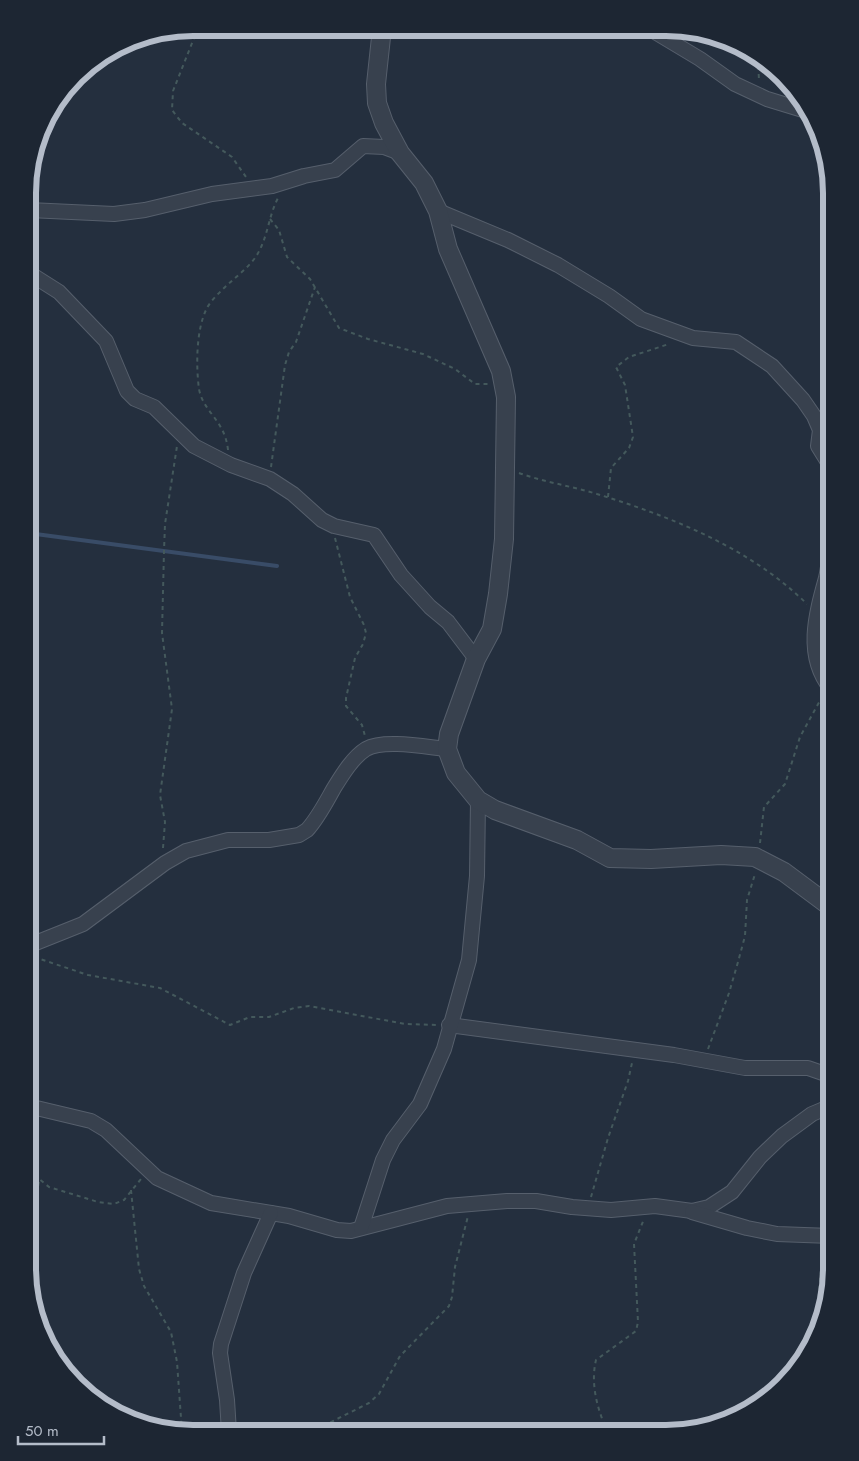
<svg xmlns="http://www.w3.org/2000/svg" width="859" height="1461" font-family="Jost,sans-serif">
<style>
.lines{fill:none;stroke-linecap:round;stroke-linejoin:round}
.stream{stroke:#394c67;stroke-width:4}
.minor-casing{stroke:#565f6c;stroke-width:16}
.tertiary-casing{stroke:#565f6c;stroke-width:20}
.path{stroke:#44595c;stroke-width:2;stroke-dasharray:4 4;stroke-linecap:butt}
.minor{stroke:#38414e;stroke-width:14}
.tertiary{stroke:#38414e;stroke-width:18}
.rim{fill:none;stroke:#b4bcc9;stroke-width:6}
</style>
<rect width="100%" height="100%" fill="#242f3e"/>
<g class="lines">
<!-- stream -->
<path class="stream" d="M28,533L277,566"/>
<defs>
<g id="minor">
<path d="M650,29L700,59L735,84L767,99L803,110"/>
<path d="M29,210L114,214L145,210L212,194L272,186L304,176L335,170L363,146L384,147L400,153"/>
<path d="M438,211L508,240L558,265L609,296L641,319L693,338L736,342L772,366L803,400L814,416L820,430L818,446L831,467"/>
<path d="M29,273L59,292L106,341L127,391L135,399L154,407L194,446L231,465L270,479L293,494L322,520L334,526L374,535L401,575L430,607L448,622L476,659"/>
<path d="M831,689C804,656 816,614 826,578C828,570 828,562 831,555"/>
<path d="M28,946L83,924L165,863L186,851L228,840H269L299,835L307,830C318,818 326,802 334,788C342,775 353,757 366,749C384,739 426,747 447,749"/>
<path d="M449,1025L674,1055L745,1068H808L831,1076"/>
<path d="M28,1106L91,1121L106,1130L157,1178L211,1203L289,1216L337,1230L351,1231L447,1206L507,1201H536L572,1207L611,1210L655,1206L692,1211L709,1207L732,1192L760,1157L782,1136L812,1114L831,1106"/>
<path d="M692,1212L747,1228L777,1234L831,1236"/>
<path d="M361,1228L383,1160L393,1140L420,1104L444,1049L469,960L477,876L478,800"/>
<path d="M229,1432L227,1400L220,1353L221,1344L244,1273L271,1213"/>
</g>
<path id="tertiary" d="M382,28L376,84L377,103L384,123L400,153L424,183L438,211L448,249L501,371L506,397L504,539L498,594L492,629L476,659L449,734L447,749L456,773L478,800L495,810L577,840L610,858L651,859L721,855L755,857L784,872L831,907"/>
</defs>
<!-- minor casing -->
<use href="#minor" class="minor-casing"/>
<!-- tertiary casing -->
<use href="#tertiary" class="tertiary-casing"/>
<!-- path -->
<g class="path">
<path d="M198,28L173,91L172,110L182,123L232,157L246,177"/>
<path d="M758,58L759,81"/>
<path d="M270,219L279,230L287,257L310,279L339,328L368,339L423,354L455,369L475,384H488"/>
<path d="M228,450C225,420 203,412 199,389C196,367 196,331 206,310C209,303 216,296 222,290C233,279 246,270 255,258C268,239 268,217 278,198"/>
<path d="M271,467L285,365L289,352L296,342L315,287"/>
<path d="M519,473C544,482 571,486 597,494C672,517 750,548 807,604"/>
<path d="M608,497L611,468L629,448L633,437L625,385L616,367L629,357L669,344"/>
<path d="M335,538L350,597L364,625L366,633L363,644L355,658L346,698V706L362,725L365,736"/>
<path d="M760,843L764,807L785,784L800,737L822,697"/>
<path d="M163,848L165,822L160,795L172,709L162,633L164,551L165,524L177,446"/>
<path d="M34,957L88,975L160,988L230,1025L250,1017H269L294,1008L309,1006L405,1024L436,1025"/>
<path d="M708,1049L729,993L738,962L745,936L747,900L755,874"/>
<path d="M28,1170L49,1187L98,1202L114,1204L124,1200L141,1179"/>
<path d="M131,1190L139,1269L144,1286L171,1332L177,1362L182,1432"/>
<path d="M591,1197L608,1138L628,1081L632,1063"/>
<path d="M28,1216L37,1195L39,1180"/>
<path d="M811,1345L816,1324L823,1249"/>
<path d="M319,1433L325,1425L369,1403L379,1394L400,1356L449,1306L452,1297L455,1267L468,1216"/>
<path d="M608,1433C598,1411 590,1385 596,1360L636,1331L638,1322L634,1244L644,1219"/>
</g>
<!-- minor -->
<use href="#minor" class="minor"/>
<!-- tertiary -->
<use href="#tertiary" class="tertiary"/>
</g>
<!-- crop -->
<path d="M0 0H859V1461H0ZM193 36H666A157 157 0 0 1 823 193V1268A157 157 0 0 1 666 1425H193A157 157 0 0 1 36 1268V193A157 157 0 0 1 193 36Z" fill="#1d2633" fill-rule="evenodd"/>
<path class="rim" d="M193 36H666A157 157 0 0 1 823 193V1268A157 157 0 0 1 666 1425H193A157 157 0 0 1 36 1268V193A157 157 0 0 1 193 36Z"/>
<!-- scale -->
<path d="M18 1436v8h86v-8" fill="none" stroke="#b4bcc9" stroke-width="2.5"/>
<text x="25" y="1436" font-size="15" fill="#b4bcc9" stroke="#1d2633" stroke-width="4" paint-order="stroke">50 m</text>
</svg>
